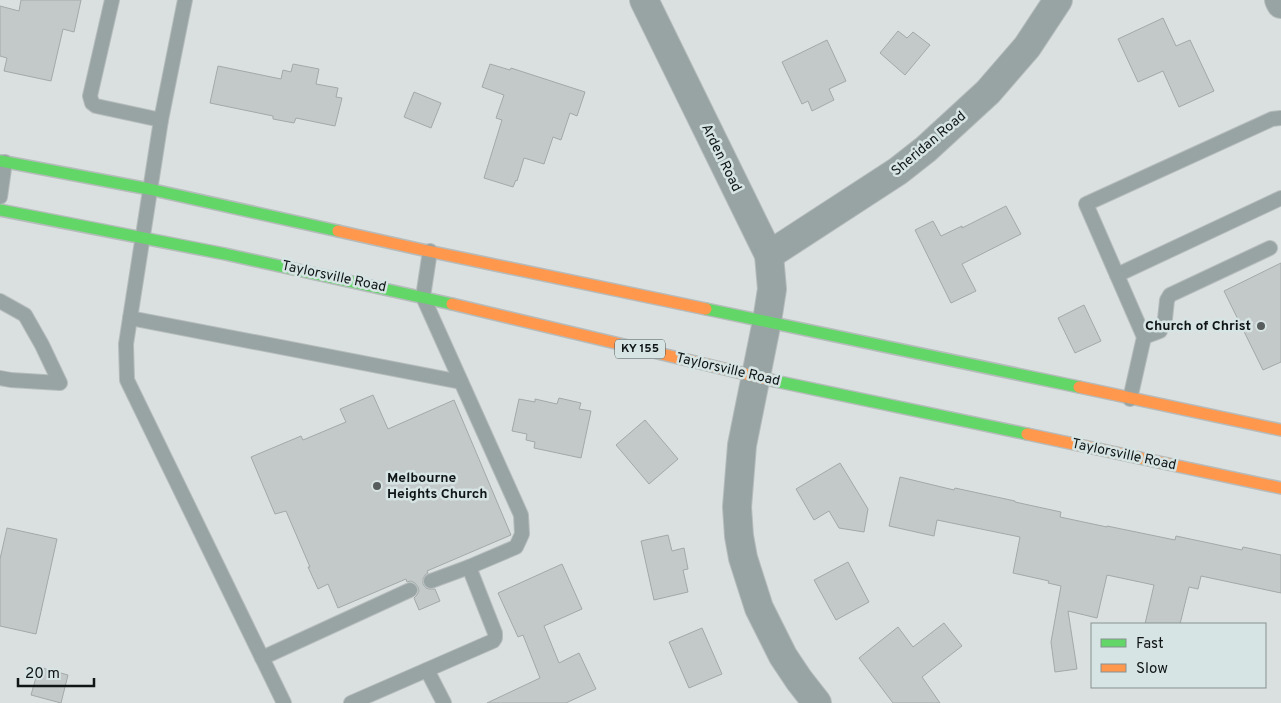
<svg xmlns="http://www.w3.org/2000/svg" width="1281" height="703" font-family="Overpass,sans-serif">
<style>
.building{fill:#c3c8c8;stroke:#a3a8a8}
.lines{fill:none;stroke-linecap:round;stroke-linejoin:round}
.lane-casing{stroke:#b6bbbb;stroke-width:16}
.street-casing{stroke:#b6bbbb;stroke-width:30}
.fast-casing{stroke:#b6bbbb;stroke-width:14}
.slow-casing{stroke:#b6bbbb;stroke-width:14}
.lane{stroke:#98a4a4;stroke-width:14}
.street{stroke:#98a4a4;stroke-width:28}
.fast{stroke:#63d668;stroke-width:11}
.slow{stroke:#ff974d;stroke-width:11}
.poi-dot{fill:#575c5c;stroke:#d6e4e3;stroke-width:2}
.labels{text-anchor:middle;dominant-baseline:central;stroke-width:5;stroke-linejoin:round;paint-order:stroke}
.shield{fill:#d6e4e3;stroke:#4b5353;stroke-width:1}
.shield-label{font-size:12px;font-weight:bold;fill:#101515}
.street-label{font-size:14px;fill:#101515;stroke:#d6e4e3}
.poi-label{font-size:14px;font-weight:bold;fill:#101515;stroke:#d6e4e3;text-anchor:end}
</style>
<rect width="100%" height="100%" fill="#dae0e0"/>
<!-- building -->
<g class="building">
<path d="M21,0H81L74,32L63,29L51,81L4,71L7,58L0,56V6L19,11Z"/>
<path d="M1163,18L1176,46L1190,40L1214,91L1179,107L1163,71L1138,82L1118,39Z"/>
<path d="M898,31L907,38L913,32L930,45L905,75L880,53Z"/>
<path d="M827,40L846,81L829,89L834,100L812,111L808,101L802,104L782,62Z"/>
<path d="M293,64L319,69L316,84L338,88L336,97L342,98L335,126L296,118L294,123L273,119V116L210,103L218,66L281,79L283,70L291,72Z"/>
<path d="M490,64L510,70L511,68L585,92L577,116L570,113L561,140L553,137L544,164L524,158L517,181L516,180L513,187L484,178L502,120L496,118L504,95L482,87Z"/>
<path d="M414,92L441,103L431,128L404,117Z"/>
<path d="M1006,206L1021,234L962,264L976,291L951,303L915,230L933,221L941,236L962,226V228Z"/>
<path d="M1281,263V362L1263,370L1224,291Z"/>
<path d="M1084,305L1101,341L1075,353L1058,318Z"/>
<path d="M373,395L388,429L454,400L511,535L427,571L428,573L425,575L423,579V584L426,588L429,589H435L440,601L419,610L414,598L417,595L419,591L418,587L415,583L411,581L407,582L406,579L338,608L328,584L318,589L308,567H310L286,511L275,514L251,457L301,436L303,440L346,422L340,409Z"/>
<path d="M559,398L581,403L579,409L591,411L581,458L534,448L535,442L526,440L527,434L512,431L519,399L535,402V399L557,404Z"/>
<path d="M645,420L678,459L649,484L616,445Z"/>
<path d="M840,463L868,509L864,532L839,528L829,511L814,520L796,489Z"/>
<path d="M900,477L954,490L955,488L1015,501V502L1061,512L1060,517L1107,527V526L1175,540L1176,536L1242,550L1243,547L1281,555V593L1201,576L1198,589L1189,587L1180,624H1145L1154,585L1107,575L1097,618L1068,611L1077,669L1055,672L1051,642L1061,586L1048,583L1049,581L1013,573L1020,537L937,520L934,536L889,526Z"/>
<path d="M7,528L57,539L36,634L0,626V559Z"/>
<path d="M668,535L672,551L684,548L688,569L683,570L688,592L654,600L641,541Z"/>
<path d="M848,562L869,602L836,620L814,580Z"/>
<path d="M562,564L582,609L544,626L559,663L579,653L596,689L566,703H487L540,678L523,635L518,637L498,593Z"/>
<path d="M944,623L962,646L922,677L940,703H893L859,658L898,627L913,647Z"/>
<path d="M702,628L722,674L689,688L669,642Z"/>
<path d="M39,667L68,675L61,703L31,695Z"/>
</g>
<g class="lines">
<defs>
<g id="lane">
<path d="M112,0L90,96L92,103L96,106L161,120L126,344L127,380L284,703"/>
<path d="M161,120L185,0"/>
<path d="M0,197L5,162"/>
<path d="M430,251L423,297L521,515L522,534L516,547L469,567L431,581"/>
<path d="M1117,275L1281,198"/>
<path d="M0,301L25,315L42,345L60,383L11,380L0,378"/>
<path d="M130,318L461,382"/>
<path d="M1144,337L1160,331L1165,319L1167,300L1170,295L1270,248"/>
<path d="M1130,399L1144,337L1086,204L1272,119L1281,118"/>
<path d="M262,658L410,590"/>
<path d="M427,670L444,703"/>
<path d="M351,703L493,641L495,638V633L469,567"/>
</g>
<g id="street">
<path d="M644,0L769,255L772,289L767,321L742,445L737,507L739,536L743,558L759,608L783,656L799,680L817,703"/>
<path d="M1279,0L1281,4"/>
<path d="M769,255L898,171L926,149L988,92L1027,47L1058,0"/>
</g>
<g id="fast">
<path d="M0,161L149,189L338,231"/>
<path d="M0,210L225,254L452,304"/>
<path d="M706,309L1079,387"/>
<path d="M775,381L1027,434"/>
</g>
<g id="slow">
<path d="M338,231L423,250L706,309"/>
<path d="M452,304L775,381"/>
<path d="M1079,387L1281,430"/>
<path d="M1027,434L1281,488"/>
</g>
</defs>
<!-- lane casing -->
<use href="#lane" class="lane-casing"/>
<!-- street casing -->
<use href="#street" class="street-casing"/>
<!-- fast casing -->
<use href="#fast" class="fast-casing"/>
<!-- slow casing -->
<use href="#slow" class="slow-casing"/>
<!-- lane -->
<use href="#lane" class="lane"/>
<!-- street -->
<use href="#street" class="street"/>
<!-- fast -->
<use href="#fast" class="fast"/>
<!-- slow -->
<use href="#slow" class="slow"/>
</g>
<!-- markers -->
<g class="poi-dot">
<circle cx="1261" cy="326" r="5"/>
<circle cx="377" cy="486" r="5"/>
</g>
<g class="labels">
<!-- shield labels -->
<rect class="shield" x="615" y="339.5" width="50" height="19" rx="4"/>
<g class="shield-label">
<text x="640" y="349">KY 155</text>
</g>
<!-- street labels -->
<g class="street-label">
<text transform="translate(929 144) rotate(-40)">Sheridan Road</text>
<text transform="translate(721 158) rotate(64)">Arden Road</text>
<text transform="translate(334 277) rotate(12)">Taylorsville Road</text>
<text transform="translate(728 370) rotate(13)">Taylorsville Road</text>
<text transform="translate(1124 455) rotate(12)">Taylorsville Road</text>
</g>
<!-- poi labels -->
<g class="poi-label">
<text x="1251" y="326">Church of Christ</text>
<text x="387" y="478" text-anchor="start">Melbourne<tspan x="387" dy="16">Heights Church</tspan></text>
</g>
</g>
<!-- legend -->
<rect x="1091" y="623" width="175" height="65" fill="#d6e4e3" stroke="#879191"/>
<rect x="1101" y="639" width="25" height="8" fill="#63d668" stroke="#879191"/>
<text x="1136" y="648" font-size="15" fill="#101515">Fast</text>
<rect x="1101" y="664" width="25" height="8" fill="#ff974d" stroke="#879191"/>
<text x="1136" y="673" font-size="15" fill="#101515">Slow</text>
<!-- scale -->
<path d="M18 678v8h76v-8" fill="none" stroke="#101515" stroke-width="2.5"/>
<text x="25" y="678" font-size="15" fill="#101515" stroke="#d6e4e3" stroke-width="4" paint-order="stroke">20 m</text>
</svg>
